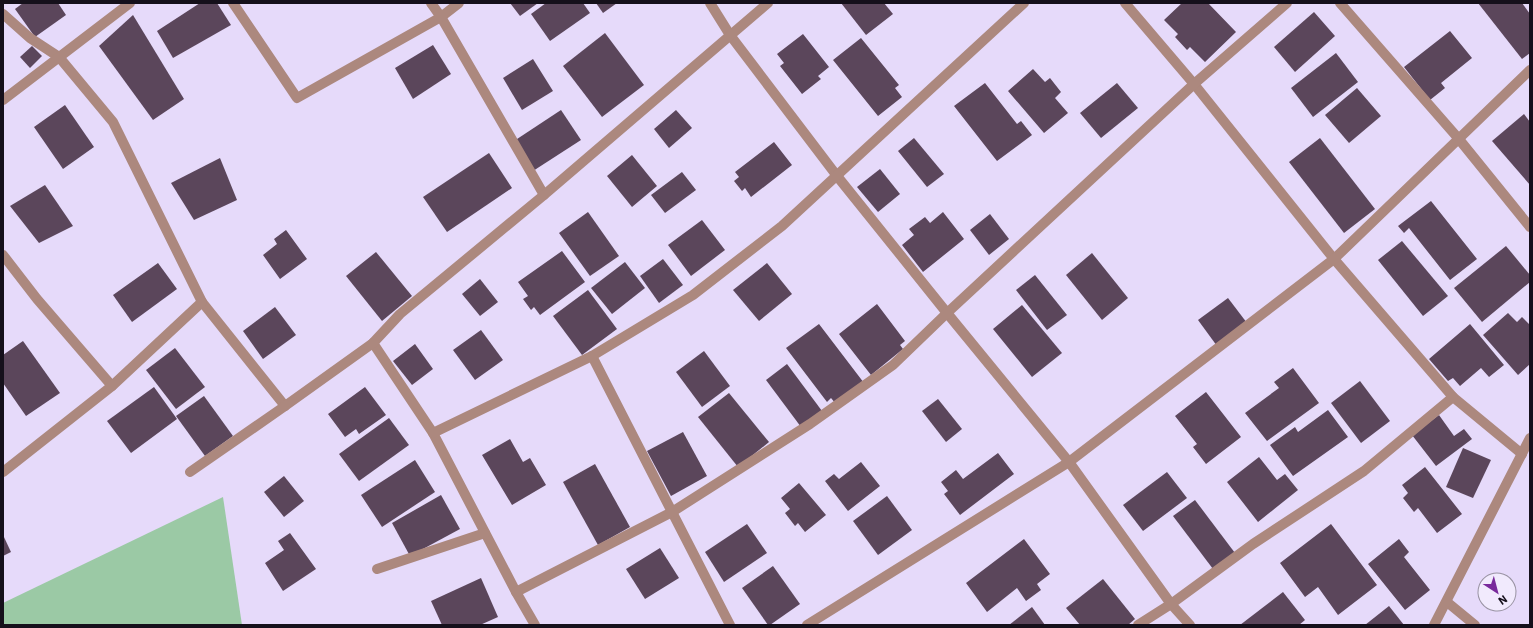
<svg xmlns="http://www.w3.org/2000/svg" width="1533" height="628" font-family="'IBM Plex Sans',sans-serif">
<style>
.green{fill:#9bc9a5}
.building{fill:#5b465b}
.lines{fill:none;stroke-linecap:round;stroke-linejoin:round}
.street{stroke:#ac887e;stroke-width:10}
</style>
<rect width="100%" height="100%" fill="#e6dafa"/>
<!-- green -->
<path class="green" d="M223,497L242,625H3V603Z"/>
<!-- building -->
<g class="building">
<path d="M23,3H58L66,15L35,37L15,9Z"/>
<path d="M200,3H217L231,25L173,58L157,31Z"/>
<path d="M510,3H538L520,16Z"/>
<path d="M546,3H583L590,13L550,41L531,14Z"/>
<path d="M596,3H617L603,13Z"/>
<path d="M841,3H884L893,14L866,35Z"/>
<path d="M1182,3H1208L1236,32L1205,62L1190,47L1187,50L1175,37L1178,34L1164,20Z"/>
<path d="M1478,3H1522L1530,14V53L1522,59Z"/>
<path d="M1314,12L1335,36L1295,72L1274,47Z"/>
<path d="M133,15L184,99L153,120L99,46Z"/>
<path d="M1450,31L1472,58L1441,83L1445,88L1430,100L1404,67Z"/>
<path d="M605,33L644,85L602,117L563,66Z"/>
<path d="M803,34L829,67L818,76L821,79L802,94L780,66L784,63L777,54Z"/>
<path d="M861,38L899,85L895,88L902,97L878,116L833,60Z"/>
<path d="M433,45L451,74L413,99L395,68Z"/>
<path d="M32,46L42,56L30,68L20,57Z"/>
<path d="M1336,53L1358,82L1313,117L1291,88Z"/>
<path d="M533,59L553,91L522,110L503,78Z"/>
<path d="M1033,69L1045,82L1050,78L1061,92L1055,98L1068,113L1044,133L1008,91Z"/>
<path d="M985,83L1017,124L1021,121L1032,135L997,161L954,106Z"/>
<path d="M1117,83L1138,108L1101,138L1080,113Z"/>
<path d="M1357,88L1381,116L1349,143L1325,115Z"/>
<path d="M65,105L94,147L63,169L34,127Z"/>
<path d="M561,110L581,140L533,171L514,141Z"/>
<path d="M676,110L692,128L669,148L654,129Z"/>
<path d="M1524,114L1530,122V185L1492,141Z"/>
<path d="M914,138L944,174L927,187L898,151Z"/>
<path d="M1320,138L1375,209L1344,233L1289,162Z"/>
<path d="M774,142L792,165L751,197L745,188L742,191L734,181L739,177L735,172Z"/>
<path d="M489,153L512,188L447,232L423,197Z"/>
<path d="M632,155L657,186L632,207L607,176Z"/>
<path d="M220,158L237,200L194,220L171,183Z"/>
<path d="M880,169L900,194L878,212L857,187Z"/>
<path d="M682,172L696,190L665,213L651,195Z"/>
<path d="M45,185L73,226L39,243L10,206Z"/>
<path d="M1431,201L1477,259L1450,280L1409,228L1404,233L1398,226Z"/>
<path d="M588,212L619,256L590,276L559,233Z"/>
<path d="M943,212L964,239L923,272L902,245L914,235L909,229L925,217L930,223Z"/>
<path d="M990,214L1009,239L989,255L970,230Z"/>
<path d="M702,220L725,250L691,276L668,245Z"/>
<path d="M286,230L307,259L280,279L263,255L277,244L274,239Z"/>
<path d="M1402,241L1448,296L1423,316L1378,260Z"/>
<path d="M1506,246L1530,275V282L1482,322L1454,288Z"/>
<path d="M562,251L585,282L540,315L534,307L531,310L523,299L528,296L518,282Z"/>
<path d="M376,252L412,296L382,321L346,276Z"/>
<path d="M1092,253L1128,298L1102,320L1066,275Z"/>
<path d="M663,259L683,285L659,303L640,276Z"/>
<path d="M625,262L645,288L612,314L591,288Z"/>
<path d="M158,263L177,289L132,322L113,295Z"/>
<path d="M767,263L792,294L759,321L733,290Z"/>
<path d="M1035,275L1067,315L1047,330L1016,290Z"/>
<path d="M480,279L498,302L480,316L462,294Z"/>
<path d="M588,290L617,329L582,355L553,316Z"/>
<path d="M1228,298L1247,323L1217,346L1198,320Z"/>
<path d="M877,304L905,341L900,345L903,349L871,375L839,334Z"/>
<path d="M1022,305L1062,353L1032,377L993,329Z"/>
<path d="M275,307L296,335L263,359L243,331Z"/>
<path d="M1508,313L1517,322L1522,317L1530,325V364L1518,375L1483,335Z"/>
<path d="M819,324L864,383L836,404L831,398L827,402L786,348Z"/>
<path d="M1470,324L1504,365L1489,377L1481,368L1460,386L1453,378L1448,381L1429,359Z"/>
<path d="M481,330L503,360L475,380L453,350Z"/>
<path d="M23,341L60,393L26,416L3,383V355Z"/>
<path d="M415,344L433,369L412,385L393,361Z"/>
<path d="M175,348L205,387L176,409L146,370Z"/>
<path d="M704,351L730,386L702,407L676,372Z"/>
<path d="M787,364L822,411L801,427L766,380Z"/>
<path d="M1293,368L1319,403L1267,441L1245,413L1279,388L1274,382Z"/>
<path d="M1360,381L1390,421L1361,443L1331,403Z"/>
<path d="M154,387L177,419L131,453L107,421Z"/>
<path d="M365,387L386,415L359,434L356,429L345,437L328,414Z"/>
<path d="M1206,392L1241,437L1206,464L1193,447L1197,444L1175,416Z"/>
<path d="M729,393L769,442L738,467L698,417Z"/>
<path d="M204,396L233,436L205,456L176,416Z"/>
<path d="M938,399L962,429L946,442L922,411Z"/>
<path d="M1328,410L1348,437L1293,476L1270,445L1295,427L1298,432Z"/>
<path d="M1439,415L1454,436L1464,429L1472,439L1436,466L1412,435Z"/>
<path d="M389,418L409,445L359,481L339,454Z"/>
<path d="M683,432L707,476L671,496L647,451Z"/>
<path d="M510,439L523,462L530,458L546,485L512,505L482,455Z"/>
<path d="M1463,448L1491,460L1473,498L1446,487Z"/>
<path d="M998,453L1014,474L960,515L944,494L948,491L941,482L956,470L963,479Z"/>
<path d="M1259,457L1277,480L1285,474L1298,490L1258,522L1227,482Z"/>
<path d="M415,460L435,492L382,527L361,495Z"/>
<path d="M861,462L880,486L848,511L825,481L834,474L839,479Z"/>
<path d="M595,464L630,527L598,545L563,482Z"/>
<path d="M1425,467L1462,514L1437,533L1418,508L1414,512L1403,498L1408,493L1402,485Z"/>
<path d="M1167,472L1187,498L1143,531L1123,505Z"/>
<path d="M284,476L304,501L284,517L264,492Z"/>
<path d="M799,483L826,515L805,532L798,523L795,526L785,513L790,509L781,498Z"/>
<path d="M441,495L460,529L410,556L392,523Z"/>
<path d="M887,496L912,530L878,555L853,521Z"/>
<path d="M1195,500L1235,553L1213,569L1173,516Z"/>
<path d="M747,524L767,553L724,582L705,552Z"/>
<path d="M1331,524L1377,585L1338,615L1318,587L1305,597L1280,563Z"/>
<path d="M290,533L316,569L283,591L265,563L284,550L278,541Z"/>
<path d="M3,535L11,552L3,556Z"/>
<path d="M1024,539L1050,574L1037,584L1041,590L1026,601L1017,588L987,612L966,583Z"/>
<path d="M1399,539L1409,552L1404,557L1430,590L1405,610L1368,564Z"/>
<path d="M660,548L679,578L645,599L626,569Z"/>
<path d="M773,566L800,604L770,625H768L742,588Z"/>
<path d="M481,578L498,617L480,625H442L431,601Z"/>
<path d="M1103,579L1135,619L1128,625H1080L1066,608Z"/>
<path d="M1283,592L1305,620L1299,625H1240Z"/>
<path d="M1389,606L1404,625H1365Z"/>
<path d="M1032,607L1045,625H1009Z"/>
</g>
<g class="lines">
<!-- street -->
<g class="street">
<path d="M233,3L297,98L441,17L544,195"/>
<path d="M431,3L441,17L459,3"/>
<path d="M710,3L730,35L837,176L947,313L1069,462L1171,604L1190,625"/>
<path d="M1125,3L1194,84L1334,259L1453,397L1522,454"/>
<path d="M1340,3L1458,138L1530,227"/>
<path d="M3,14L30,38L59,57L113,122L202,302L285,406"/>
<path d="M3,100L130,3"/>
<path d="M3,255L37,299L112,386"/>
<path d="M373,343L433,433L516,592L535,625"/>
<path d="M592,356L730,625"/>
<path d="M433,433L592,356L693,295L782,226L1024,3"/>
<path d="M3,472L112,386L202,302"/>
<path d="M190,472L285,406L373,343L400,314L544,195L768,3"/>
<path d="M377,569L485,533"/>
<path d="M516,592L672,512L810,424L893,365L947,313L1194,84L1287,3"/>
<path d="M1447,602L1475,625"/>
<path d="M807,625L1069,462L1334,259L1530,70"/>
<path d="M1138,625L1171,604L1253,544L1364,471L1453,397"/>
<path d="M1434,625L1530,438"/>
</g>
</g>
<!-- border -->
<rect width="1533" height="628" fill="none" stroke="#15101b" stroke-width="8"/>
<!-- north arrow -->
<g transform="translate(1497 592) rotate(144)"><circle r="19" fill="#f1eafd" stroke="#9993a3"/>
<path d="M0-3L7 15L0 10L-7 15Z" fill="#792a9c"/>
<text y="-6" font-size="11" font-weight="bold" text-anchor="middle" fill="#15101b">N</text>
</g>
</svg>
